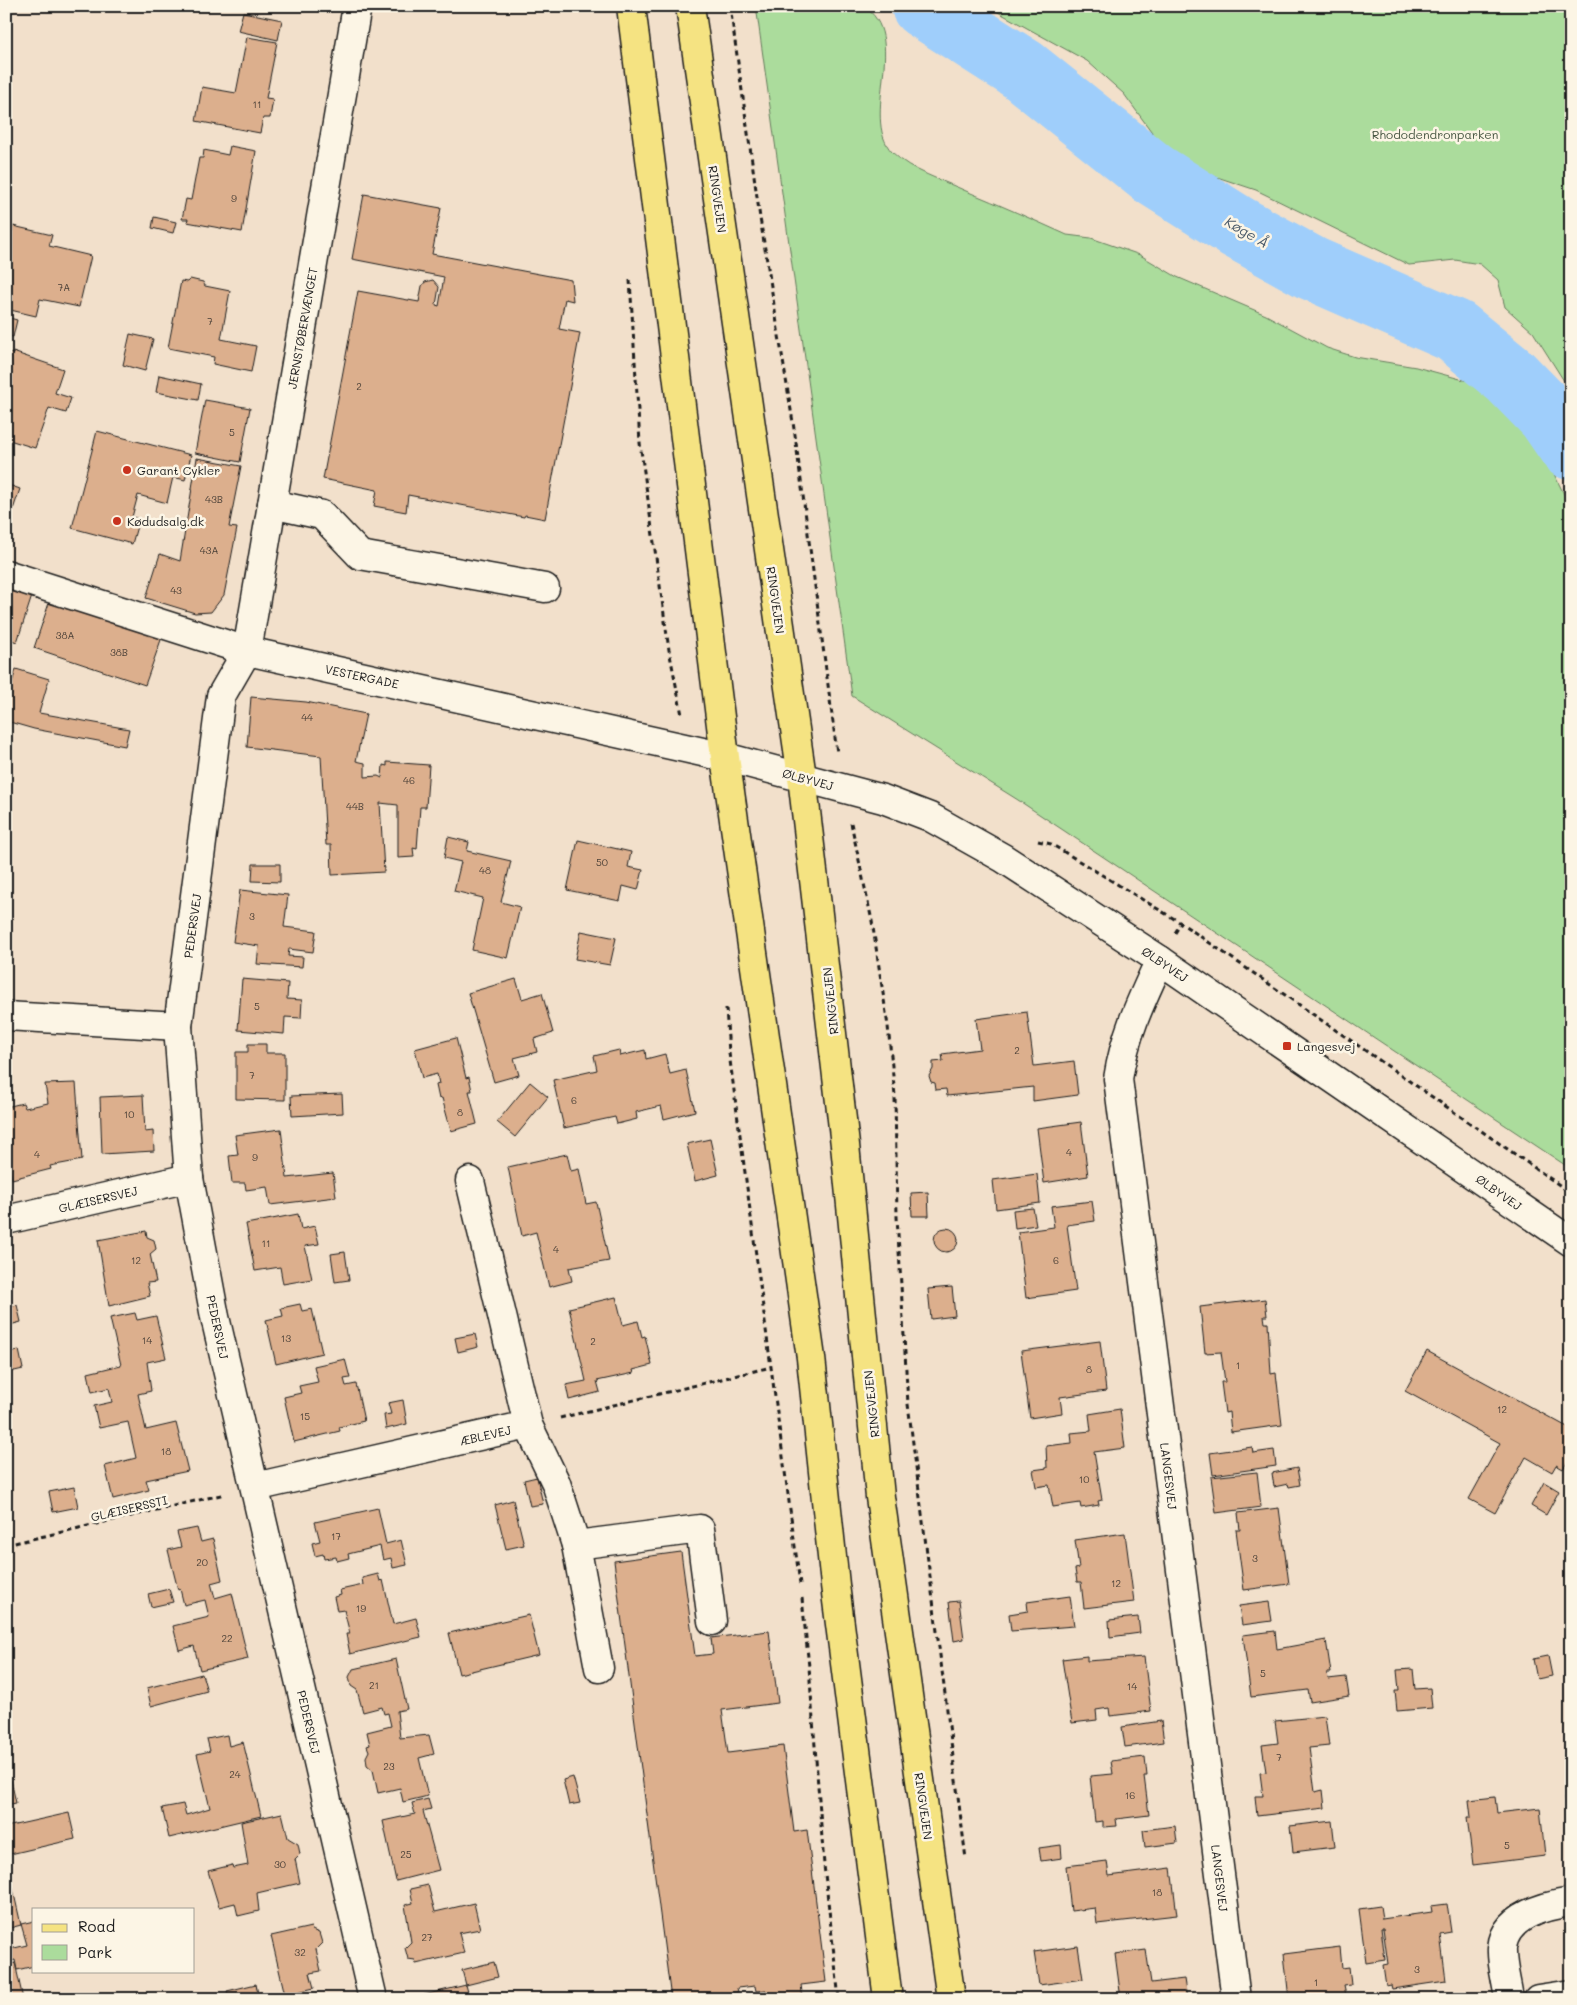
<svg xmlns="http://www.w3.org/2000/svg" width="1577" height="2005" font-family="Mali,sans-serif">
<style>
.green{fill:#abdc9c;stroke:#647c5c}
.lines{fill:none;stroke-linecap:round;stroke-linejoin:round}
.river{stroke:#9fcefb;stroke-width:64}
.building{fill:#dcaf8d;stroke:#1c1c1c}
.minor-casing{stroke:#1c1c1c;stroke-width:31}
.major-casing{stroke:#1c1c1c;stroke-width:31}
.path{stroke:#1c1c1c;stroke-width:3;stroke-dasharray:5 4;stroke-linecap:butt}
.minor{stroke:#fcf5e5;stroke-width:28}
.major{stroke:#f5e382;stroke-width:28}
.poi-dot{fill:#c8321e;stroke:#fcf5e5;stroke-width:2}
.labels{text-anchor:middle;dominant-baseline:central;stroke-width:5;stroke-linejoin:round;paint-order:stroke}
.number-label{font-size:10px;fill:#4c4138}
.park-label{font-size:12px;fill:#475642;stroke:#fcf5e5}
.street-label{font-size:12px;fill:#1c1c1c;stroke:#fcf5e5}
.poi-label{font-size:12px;fill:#1c1c1c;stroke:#fcf5e5;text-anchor:start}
.water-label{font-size:14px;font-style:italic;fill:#4a5a6a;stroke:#fcf5e5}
</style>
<rect width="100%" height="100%" fill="#f2e0cb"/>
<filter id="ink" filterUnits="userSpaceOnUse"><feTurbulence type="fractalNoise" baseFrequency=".02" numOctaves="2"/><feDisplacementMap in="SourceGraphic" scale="10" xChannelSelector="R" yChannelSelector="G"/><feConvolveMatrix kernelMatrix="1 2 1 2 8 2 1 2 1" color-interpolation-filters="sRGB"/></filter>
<g filter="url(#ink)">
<!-- green -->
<g class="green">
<path d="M756,6H863C911,36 859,116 892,152C911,171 942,180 966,191C1000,205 1034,220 1067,235L1091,238L1140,255L1177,277L1266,315L1327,348L1355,357L1416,367L1475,383L1526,437L1554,474L1571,508V1169L1018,800L852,696Z"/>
<path d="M987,6H1571V392L1533,332L1505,307L1498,280L1480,264L1455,260L1409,265L1256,190L1199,171L1162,146L1124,94L1087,61Z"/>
</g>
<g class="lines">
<!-- river -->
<path class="river" d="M923,6L1023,70L1153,174L1237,227L1311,268L1455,331L1510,376L1549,416L1571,448"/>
</g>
<!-- building -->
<g class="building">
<path d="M243,12L282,20L278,40L238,31Z"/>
<path d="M247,37L277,42L266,98L273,99L270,118H263L260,133L196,121L202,87L236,93Z"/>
<path d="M230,146L256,151L242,232L187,222L188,219H182L186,199L191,200L199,158H203L204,150L228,155Z"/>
<path d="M364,194L441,208L432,254L571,280L573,301L565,299L559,329L580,333L545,519L525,515L524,517L408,495L406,512L374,506L377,490L323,479L358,291L419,302L422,286L425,282L433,280L439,287L436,305L439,306L444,277L352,259Z"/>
<path d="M154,217L176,222L173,233L152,228Z"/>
<path d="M13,226L52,235L49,246L91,256L79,307L40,299L36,316L6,309V238L10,239Z"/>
<path d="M190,279L203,282L205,286L230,291L221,339L256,346L251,372L213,364L214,357L168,348L181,281L187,282Z"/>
<path d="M6,317L17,320L13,337L6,336Z"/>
<path d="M130,334L153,339L145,371L123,365Z"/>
<path d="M6,352L13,354V352L63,369L55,393L71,398L66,413L49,408L35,448L6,439Z"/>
<path d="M159,375L201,384L198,400L156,392Z"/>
<path d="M205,400L250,408L240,462L195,453Z"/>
<path d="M97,431L191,455L185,480L173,477L167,503L138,495L132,517L139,519L132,544L72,528Z"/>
<path d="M197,458L241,466L229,527L237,528L224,595L211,612L195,613L146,598L160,554L180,561Z"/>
<path d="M6,484L20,489L6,530Z"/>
<path d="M6,588L32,596L17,642L6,638Z"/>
<path d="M50,600L162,637L145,685L34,648Z"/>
<path d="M16,669L49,679L39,713L129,729L125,746L34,729L6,721V703Z"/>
<path d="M251,697L306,702L366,714L356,761L365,763V777L378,776L382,778L383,765L387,766V762L429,765L426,807H420L417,849L413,848L414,857L398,858V805L380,803L384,872L332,875L331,845H326L321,756L247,747Z"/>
<path d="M448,837L469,842L467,851L511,861L501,902L520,907L508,958L472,950L483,898L454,891L461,862L444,858Z"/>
<path d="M578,840L631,852L628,867L643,870L638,890L623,886L620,901L567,890Z"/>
<path d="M253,864H280V882L252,881Z"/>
<path d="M240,890L288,895L284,927L316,931L313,952L289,949L288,956L303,957L302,967L257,964L259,946L233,942Z"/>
<path d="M581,931L616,938L610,965L575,959Z"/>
<path d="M242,979L288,983L287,999L302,1000L301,1018L285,1017L284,1034L238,1030Z"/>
<path d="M516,979L522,999L542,993L553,1033L534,1039L537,1052L514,1058L519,1075L494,1082L468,993Z"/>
<path d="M1027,1012L1034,1066L1074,1061L1078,1095L1033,1101V1087L947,1096L946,1089L936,1090L935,1083L931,1082L929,1076L933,1069V1062L943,1061L942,1054L980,1049L976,1019Z"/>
<path d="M456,1038L466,1078L469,1077L472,1091H469L477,1124L451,1131L442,1098L439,1099L436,1085L439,1084L437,1074L422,1078L415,1049Z"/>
<path d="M248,1044H266V1053H285V1100L236,1099V1052H248Z"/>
<path d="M619,1050L620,1056L645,1050L646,1059L665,1054L670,1074L686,1070L695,1111L664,1119L661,1106L636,1112L637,1119L617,1124L615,1117L564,1128L553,1080L597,1070L594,1056Z"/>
<path d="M530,1082L548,1097L515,1137L497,1122Z"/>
<path d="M76,1083L82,1160L50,1166L51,1169L12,1179L6,1154V1107L23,1103L25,1108L48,1103L45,1084Z"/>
<path d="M342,1094L343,1113L292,1116L291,1096Z"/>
<path d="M143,1095L145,1132L153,1131L154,1151L102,1154L100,1097Z"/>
<path d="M1081,1122L1088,1176L1044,1183L1037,1128Z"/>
<path d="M281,1129L287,1178L333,1173L336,1197L270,1205L267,1187L246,1190L245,1183H232L229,1156L238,1155L235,1135Z"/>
<path d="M710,1139L718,1175L695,1181L687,1144Z"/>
<path d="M567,1154L571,1171L579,1169L586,1204L596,1202L609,1261L569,1268L572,1281L549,1287L536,1232L522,1236L508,1167Z"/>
<path d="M1037,1174L1040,1203L996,1209L993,1180Z"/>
<path d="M928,1192L929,1216H912L911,1193Z"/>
<path d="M1092,1201L1095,1221L1067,1225L1076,1291L1026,1298L1018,1232L1054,1227L1051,1206Z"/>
<path d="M1033,1208L1036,1225L1015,1228L1013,1210Z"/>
<path d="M298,1214L301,1229L315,1226L319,1244L305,1246L312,1279L283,1284L280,1267L255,1271L246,1224Z"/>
<circle cx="946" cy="1240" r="12"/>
<path d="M146,1231L147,1237L154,1240L156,1249L150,1254L156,1282L147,1283L150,1296L109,1306L98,1240Z"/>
<path d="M345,1252L349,1280L335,1282L331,1254Z"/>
<path d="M952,1287L955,1316L931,1319L928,1289Z"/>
<path d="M616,1297L623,1325L638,1321L642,1337L645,1336L652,1365L633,1370L634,1373L597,1381L600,1392L569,1400L566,1385L586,1381L569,1308Z"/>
<path d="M1265,1299L1267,1316H1264L1265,1323H1268L1271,1374L1276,1373L1282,1425L1231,1432L1229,1412L1225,1413L1221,1382H1225L1221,1352L1205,1353L1200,1307Z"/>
<path d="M300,1304L302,1311L312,1309L322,1353L276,1364L266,1320L283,1316L281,1308Z"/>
<path d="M17,1305L21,1322L6,1326V1308Z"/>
<path d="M135,1313L137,1320L156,1316L166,1358L147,1362L151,1391L138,1394L146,1430L176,1423L188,1471L146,1480L149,1490L113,1499L105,1466L136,1458L128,1422L99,1428L94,1406L112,1402L109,1388L92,1392L88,1373L121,1365L110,1318Z"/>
<path d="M475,1334L478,1347L458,1352L455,1338Z"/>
<path d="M1100,1341L1106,1391L1060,1397L1062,1413L1030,1418L1021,1351Z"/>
<path d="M19,1350L23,1369L6,1373V1353Z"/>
<path d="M1427,1351L1571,1429V1456L1563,1469L1556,1465L1552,1472L1526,1457L1495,1513L1469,1499L1500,1443L1405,1391Z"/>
<path d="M345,1359L350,1378L344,1379L346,1386L356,1384L364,1421L339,1427L340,1431L294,1442L284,1397L301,1393L299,1386L318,1382L314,1366Z"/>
<path d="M403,1400L407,1424L386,1429L384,1415L391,1414L388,1403Z"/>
<path d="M1120,1409L1125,1448L1094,1452L1102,1500L1098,1501L1099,1505L1081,1508L1080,1503L1053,1507L1049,1485L1036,1487L1033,1470L1047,1468L1046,1446L1072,1443L1071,1433L1091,1431L1089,1414Z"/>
<path d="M1252,1447L1253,1453L1274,1450L1276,1466L1213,1475L1210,1453Z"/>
<path d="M1297,1468L1300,1485L1289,1487L1288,1484L1274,1487L1272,1473Z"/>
<path d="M1257,1472L1261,1507L1216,1513L1211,1477Z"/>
<path d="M537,1477L543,1504L530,1506L524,1480Z"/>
<path d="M1544,1482L1559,1491L1546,1515L1531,1506Z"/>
<path d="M74,1487L78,1507L53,1512L49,1492Z"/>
<path d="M513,1500L524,1545L506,1549L495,1505Z"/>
<path d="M378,1508L386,1544L401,1540L407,1565L393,1568L391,1558L383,1560L380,1546L348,1554L349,1558L337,1561L336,1557L324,1559L323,1554L315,1556L312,1543L320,1541L315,1522Z"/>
<path d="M1279,1508L1289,1584L1244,1590L1236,1530H1240L1238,1513Z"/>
<path d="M197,1528L201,1542L213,1539L222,1580L211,1583L215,1598L232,1593L248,1659L200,1670L194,1646L179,1650L173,1626L209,1617L205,1600L184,1605L180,1589L178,1590L168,1550L181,1547L177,1532Z"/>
<path d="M1125,1533L1134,1602L1084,1608L1081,1582H1077L1075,1569L1079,1568L1075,1540Z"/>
<path d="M681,1552L695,1656L713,1654L711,1638L769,1631L778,1703L722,1710L728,1753L783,1746L794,1832L807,1830L826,1982L801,1985L803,1999H767L766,1990L756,1991L755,1986L737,1988L738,1992L671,1999L614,1561Z"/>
<path d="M378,1574L380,1581L383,1580L393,1624L416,1618L421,1637L350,1654L346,1634H350L344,1610L337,1611L334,1597L341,1595L340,1590L363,1585L362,1578Z"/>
<path d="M169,1589L173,1602L151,1607L148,1594Z"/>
<path d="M1070,1596L1074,1626L1011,1631L1009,1614L1028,1611L1027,1602Z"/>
<path d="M959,1601L964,1639L954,1641L949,1602Z"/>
<path d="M1269,1602L1272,1621L1242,1625L1239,1606Z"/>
<path d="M529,1615L539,1655L459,1674L449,1633Z"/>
<path d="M1138,1617L1140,1633L1110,1637L1109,1620Z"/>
<path d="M1275,1631L1277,1649L1326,1640L1331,1673H1327L1328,1679L1346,1677L1349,1696L1310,1702L1308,1690L1251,1697L1243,1635Z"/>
<path d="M1087,1656V1661L1144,1657L1151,1711L1110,1716L1109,1708L1096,1710L1097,1720L1072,1723L1062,1659Z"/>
<path d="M1548,1656L1552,1676L1537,1679L1533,1659Z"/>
<path d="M396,1659L407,1709L397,1711L400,1738L429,1735L434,1754L419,1758L428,1796L403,1802L400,1788L378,1793L373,1770L367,1765L366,1757L369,1751L367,1746L370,1745L367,1732L391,1726L388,1713L384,1714L382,1707L363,1712L357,1690L351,1686L349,1677L353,1669Z"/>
<path d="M1413,1669L1415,1689L1430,1688L1432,1708L1397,1711L1395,1691H1399L1397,1670Z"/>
<path d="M202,1674L207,1691L151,1706L147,1688Z"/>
<path d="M1325,1716L1329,1746L1309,1748L1315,1792L1323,1790L1325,1808L1257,1816L1255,1796H1263L1260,1773L1266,1772L1262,1745L1278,1743L1275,1721Z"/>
<path d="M1161,1721L1164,1742L1125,1747L1122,1727Z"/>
<path d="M227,1735L229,1746L243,1742L261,1816L169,1838L162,1808L183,1804L186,1815L210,1808L197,1754L210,1751L207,1739Z"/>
<path d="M1145,1757L1147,1776H1144L1149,1815L1116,1819L1117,1826L1103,1827V1821L1095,1822L1090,1776L1113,1774L1111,1761Z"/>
<path d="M573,1777L580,1803L569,1805L563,1780Z"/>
<path d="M11,1780L16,1803L6,1805V1781Z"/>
<path d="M1495,1797L1497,1813L1540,1808L1545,1856L1473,1865L1467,1817H1471L1469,1800Z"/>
<path d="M1571,1797V1852H1570L1564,1798Z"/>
<path d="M428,1799L431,1809L423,1811L439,1870L396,1881L383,1821L415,1814L412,1803Z"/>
<path d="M69,1813L75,1839L6,1855V1827Z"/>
<path d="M282,1813L288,1838L298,1844L300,1854L295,1859L300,1883L257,1893L259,1911L238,1916L235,1903L219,1907L208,1871L232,1865L233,1868L248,1865L241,1822Z"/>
<path d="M1332,1821L1335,1847L1293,1852L1290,1826Z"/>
<path d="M1175,1826L1177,1843L1145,1847L1143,1830Z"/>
<path d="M1061,1845L1062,1858L1041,1861L1039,1848Z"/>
<path d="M1107,1861L1109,1876L1171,1868L1177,1915L1097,1924L1095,1908L1071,1911L1066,1866Z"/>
<path d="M10,1876L21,1925L6,1929V1877Z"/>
<path d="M428,1885L435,1912L474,1903L480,1929L459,1933L464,1953L416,1964L415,1960L408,1959L405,1948L411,1942L405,1905L413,1903L410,1889Z"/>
<path d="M1447,1904L1451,1932L1440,1934L1446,1981L1392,1989L1391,1985L1386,1986L1383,1965L1388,1964L1383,1928H1381L1385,1960L1366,1963L1359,1909L1380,1906L1382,1919L1432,1912L1431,1906Z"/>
<path d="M34,1921V1966L17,1970L15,1960L6,1962V1950L27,1945L21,1924Z"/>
<path d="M311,1927L312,1930L319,1933L322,1943L316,1949L321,1971L310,1973L314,1988L285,1995L271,1936Z"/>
<path d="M1078,1946L1083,1979L1039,1985L1034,1952Z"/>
<path d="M1340,1947L1342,1968L1349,1967L1351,1985L1344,1986L1346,1995L1289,1999L1284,1954Z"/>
<path d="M1146,1950L1151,1983L1184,1979L1187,1999H1121L1115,1954Z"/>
<path d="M494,1962L498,1977L466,1985L462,1970Z"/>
<path d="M15,1963L23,1999H6V1965Z"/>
<path d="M256,1984L259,1999H229L227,1991Z"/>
<path d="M466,1985L470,1999H424V1995Z"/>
</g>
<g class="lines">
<defs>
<g id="minor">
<path d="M357,6L247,651L221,696L178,1026L189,1178L215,1317L373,1999"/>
<path d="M272,504L322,515L360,555L545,588"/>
<path d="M6,574L247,651L725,757L883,799L930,817L1003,858L1160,960L1571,1242"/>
<path d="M1160,960C1141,1001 1125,1034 1118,1079L1236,1999"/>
<path d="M6,1016L178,1026"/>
<path d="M6,1220L189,1178"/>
<path d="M528,1425L556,1483L576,1545L599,1668"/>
<path d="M255,1487L528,1425L470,1181"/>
<path d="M576,1545L700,1529L712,1621"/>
<path d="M1509,1999C1507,1983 1501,1964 1502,1948C1505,1916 1544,1906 1571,1902"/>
<path d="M1538,1999L1571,1994"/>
</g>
<g id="major">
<path d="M631,6L725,757L811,1358L835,1585L888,1999"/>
<path d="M690,6L802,777L845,1145L880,1497L951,1999"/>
</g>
</defs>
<!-- minor casing -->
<use href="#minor" class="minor-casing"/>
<!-- major casing -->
<use href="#major" class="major-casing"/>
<!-- path -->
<g class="path">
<path d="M730,6L760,218L795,435L837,753"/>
<path d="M630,280L640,443L669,650L682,715"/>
<path d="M851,823L872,921L888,1026L895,1096L897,1217L908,1404L966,1859"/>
<path d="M1038,841L1051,844L1181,923L1571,1193"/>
<path d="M1175,933L1181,923"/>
<path d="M726,1008L729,1053L800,1584"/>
<path d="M560,1418L771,1367"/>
<path d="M6,1545L225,1494"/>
<path d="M802,1598L809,1667L824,1865L839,1999"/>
</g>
<!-- minor -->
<use href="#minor" class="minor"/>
<!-- major -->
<use href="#major" class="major"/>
</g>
</g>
<!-- markers -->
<g class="poi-dot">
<circle cx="127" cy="470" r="5"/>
<circle cx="117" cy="521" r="5"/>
<rect x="1282" y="1041" width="10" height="10" rx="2.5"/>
</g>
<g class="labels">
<!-- number labels -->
<g class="number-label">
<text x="257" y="104">11</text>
<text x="234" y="198">9</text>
<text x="64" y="287">7A</text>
<text x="210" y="321">7</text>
<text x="359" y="386">2</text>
<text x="232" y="432">5</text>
<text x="214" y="499">43B</text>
<text x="209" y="550">43A</text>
<text x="176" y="590">43</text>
<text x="65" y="635">38A</text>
<text x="119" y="652">38B</text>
<text x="307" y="717">44</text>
<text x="409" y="780">46</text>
<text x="355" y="806">44B</text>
<text x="602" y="862">50</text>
<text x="485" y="870">48</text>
<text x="252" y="916">3</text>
<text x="257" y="1006">5</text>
<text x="1017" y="1050">2</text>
<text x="252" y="1075">7</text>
<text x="574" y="1100">6</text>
<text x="460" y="1112">8</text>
<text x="129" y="1114">10</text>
<text x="1069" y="1152">4</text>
<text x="37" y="1154">4</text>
<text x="255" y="1157">9</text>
<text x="266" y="1243">11</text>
<text x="556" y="1249">4</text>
<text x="136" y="1260">12</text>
<text x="1056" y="1260">6</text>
<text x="286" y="1338">13</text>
<text x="147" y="1340">14</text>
<text x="593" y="1341">2</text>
<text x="1238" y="1365">1</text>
<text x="1089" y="1369">8</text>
<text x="1502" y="1409">12</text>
<text x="305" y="1416">15</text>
<text x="166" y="1451">18</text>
<text x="1084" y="1479">10</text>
<text x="336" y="1536">17</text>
<text x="1255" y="1558">3</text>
<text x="202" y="1562">20</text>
<text x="1116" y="1583">12</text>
<text x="361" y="1608">19</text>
<text x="227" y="1638">22</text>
<text x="1263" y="1673">5</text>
<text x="374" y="1685">21</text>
<text x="1132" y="1686">14</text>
<text x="1279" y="1757">7</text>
<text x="389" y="1766">23</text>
<text x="235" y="1774">24</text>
<text x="1130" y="1795">16</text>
<text x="1507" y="1845">5</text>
<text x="406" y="1854">25</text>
<text x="280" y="1864">30</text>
<text x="1157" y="1892">18</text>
<text x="427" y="1937">27</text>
<text x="300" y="1952">32</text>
<text x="1417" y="1969">3</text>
<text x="1316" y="1982">1</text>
</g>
<!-- park labels -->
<g class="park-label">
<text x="1435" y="134">Rhododendronparken</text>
</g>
<!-- street labels -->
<g class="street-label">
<text transform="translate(718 199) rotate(82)">RINGVEJEN</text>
<text transform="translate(302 328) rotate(-80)">JERNSTØBERVÆNGET</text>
<text transform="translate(776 600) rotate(82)">RINGVEJEN</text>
<text transform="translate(362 676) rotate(12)">VESTERGADE</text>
<text transform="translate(808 779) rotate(15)">ØLBYVEJ</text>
<text transform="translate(192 926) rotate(-82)">PEDERSVEJ</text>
<text transform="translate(1165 964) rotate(34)">ØLBYVEJ</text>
<text transform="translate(830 1001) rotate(-96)">RINGVEJEN</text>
<text transform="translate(1499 1192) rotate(35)">ØLBYVEJ</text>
<text transform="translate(98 1199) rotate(-13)">GLÆISERSVEJ</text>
<text transform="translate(218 1327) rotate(78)">PEDERSVEJ</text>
<text transform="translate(871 1404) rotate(-96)">RINGVEJEN</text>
<text transform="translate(485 1435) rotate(-13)">ÆBLEVEJ</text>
<text transform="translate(1169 1476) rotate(83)">LANGESVEJ</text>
<text transform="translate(129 1508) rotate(-13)">GLÆISERSSTI</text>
<text transform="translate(309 1722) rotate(77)">PEDERSVEJ</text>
<text transform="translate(924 1806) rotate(82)">RINGVEJEN</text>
<text transform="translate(1220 1878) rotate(83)">LANGESVEJ</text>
</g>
<!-- poi labels -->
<g class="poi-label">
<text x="137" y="470">Garant Cykler</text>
<text x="127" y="521">Kødudsalg.dk</text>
<text x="1297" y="1046">Langesvej</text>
</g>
<!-- water labels -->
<g class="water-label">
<text transform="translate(1247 232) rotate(30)">Køge Å</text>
</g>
</g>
<!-- margin -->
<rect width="1577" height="2005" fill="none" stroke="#fcf5e5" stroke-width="25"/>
<rect x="12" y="12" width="1552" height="1980" fill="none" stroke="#1c1c1c" stroke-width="2" filter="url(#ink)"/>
<!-- legend -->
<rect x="32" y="1908" width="162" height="65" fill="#fcf5e5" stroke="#a29e95"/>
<rect x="42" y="1924" width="25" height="8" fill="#f5e382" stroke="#a29e95"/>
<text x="78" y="1932" font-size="15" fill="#1c1c1c">Road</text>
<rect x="42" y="1945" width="25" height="15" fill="#abdc9c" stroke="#a29e95"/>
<text x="78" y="1958" font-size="15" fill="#1c1c1c">Park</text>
</svg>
